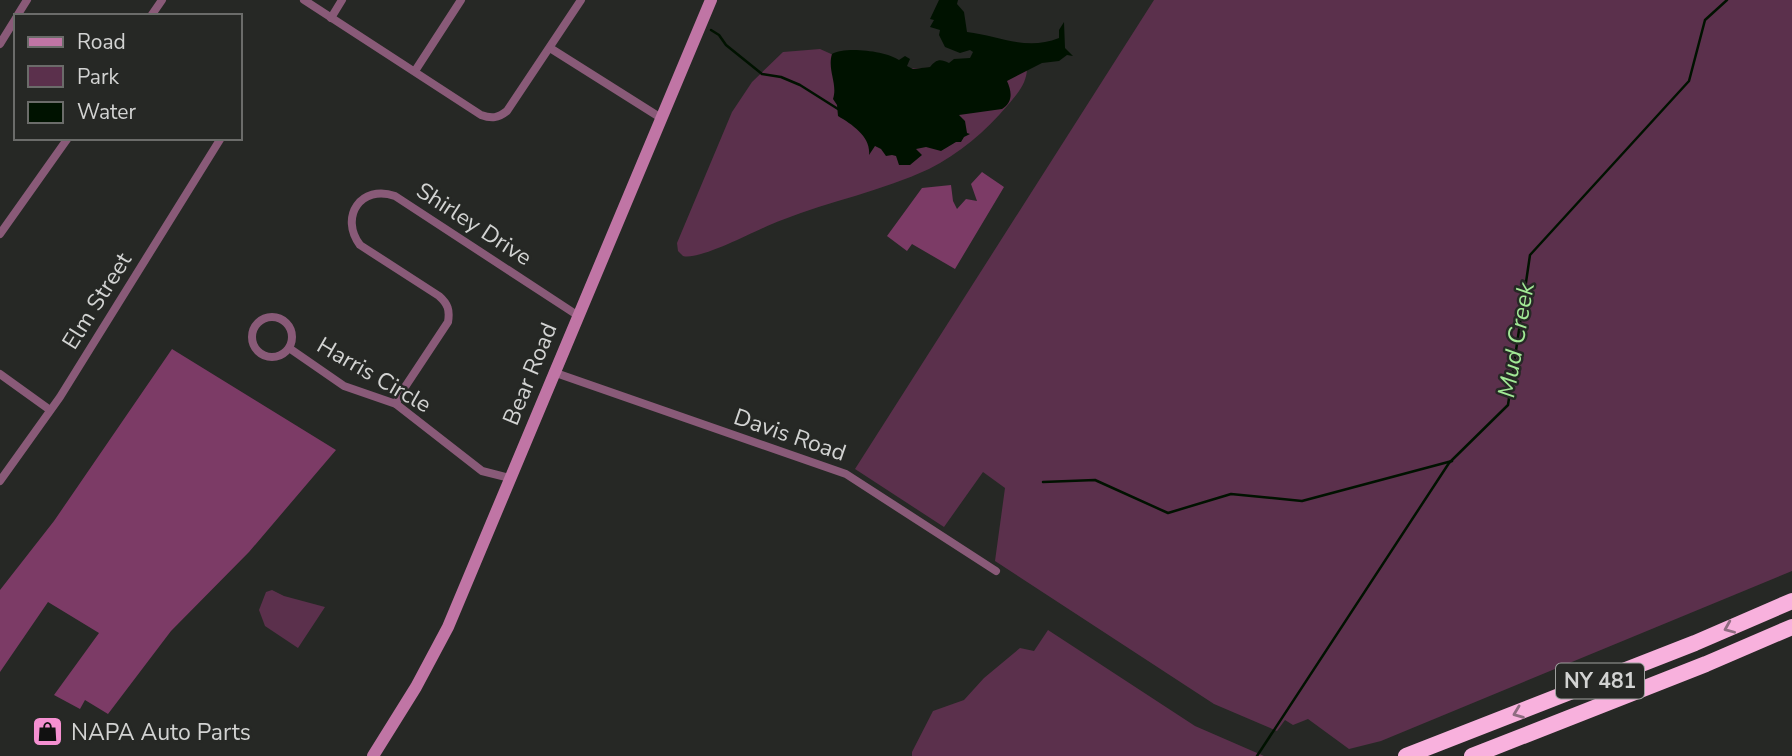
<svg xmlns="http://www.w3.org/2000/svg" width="1792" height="756" font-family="'Nunito Sans',sans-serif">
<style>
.green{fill:#5b304c}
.forest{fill:#7c3b66}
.water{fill:#001200}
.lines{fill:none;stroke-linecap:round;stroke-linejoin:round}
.stream{stroke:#001200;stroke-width:2.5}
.minor{stroke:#895a78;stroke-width:8}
.secondary{stroke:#c075a5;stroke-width:12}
.motorway{stroke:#f8b1dd;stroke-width:16}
.oneway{stroke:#8f6c81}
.labels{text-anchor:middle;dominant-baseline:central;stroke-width:5;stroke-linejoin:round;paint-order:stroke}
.shield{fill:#262825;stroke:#9ea09e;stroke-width:2}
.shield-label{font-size:21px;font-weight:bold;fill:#d2d3d2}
.street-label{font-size:23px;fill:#d2d3d2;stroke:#262825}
.poi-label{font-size:23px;fill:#d2d3d2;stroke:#262825;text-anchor:start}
.water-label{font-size:24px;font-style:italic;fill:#a2ea96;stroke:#262825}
</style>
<rect width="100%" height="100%" fill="#262825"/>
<!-- green -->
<g class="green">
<path d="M1154,0H1792V571L1381,741L1349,749L1308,719L1293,725L1285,720L1277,731L1214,704L995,561L1005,488L983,472L944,527L855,469Z"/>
<path d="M820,49L858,66L897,69L1027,64C1028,82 1019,92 1007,106C986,131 959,154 929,169C882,191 830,201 782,220C761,227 701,261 683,256L678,251L677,243L732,112L752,82L783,52Z"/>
<path d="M272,590L284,596L325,607L298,648L265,626L259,610L266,592Z"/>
<path d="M1048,630L1195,726L1264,756H912V752L933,711L964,700L984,678L1020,648L1034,651Z"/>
</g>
<!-- forest -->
<g class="forest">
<path d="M982,172L1004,187L955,269L912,244L907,251L887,236L922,188L951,185L953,201L957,209L966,199L977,201L971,184Z"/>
<path d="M172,349L336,450L249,552L171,631L108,714L85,700L80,709L54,695L99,633L48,602L0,672V590L54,521Z"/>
</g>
<!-- water -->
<path class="water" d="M939,0H958L957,4L964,12L967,32C1000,36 1026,51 1059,38V30L1064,22L1065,48L1073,56L1067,55L1059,61L1042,63L1007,81C1012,92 1013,102 1002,109L959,115L965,121L967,133L970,134L964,137L961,142H956L941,151L926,147L916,149L922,155L910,165H899L896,156L892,155L886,156L881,149L875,146L869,155C871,137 853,125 838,116L837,105L833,99C838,84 827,70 832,54C845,46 886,51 899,60L905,56L910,59L907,66L913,69L930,67C937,59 940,59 949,63L954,59L970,58L973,52L970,50L960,53L945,47L939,35L940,30L930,27L934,20L930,19Z"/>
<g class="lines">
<!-- stream -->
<g class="stream">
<path d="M711,30L719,35L726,45L762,74L781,77L800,85L838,109"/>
<path d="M1043,482L1095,480L1168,513L1231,494L1302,501L1452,461"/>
<path d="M1257,756L1449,463L1508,405L1530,255L1689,81L1705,20L1727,0"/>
</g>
<!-- minor -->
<g class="minor">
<path d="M304,0L481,115C492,119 498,118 507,111L581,0"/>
<path d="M17,16L27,0"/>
<path d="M151,16L162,0"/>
<path d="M331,18L342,0"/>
<path d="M0,44L16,18"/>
<path d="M550,48L661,118"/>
<path d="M415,71L461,0"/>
<path d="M0,234L68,138"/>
<circle cx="272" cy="337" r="20"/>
<path d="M289,348L344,386L396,404L482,471L510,478"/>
<path d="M553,372L846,474L996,571"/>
<path d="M0,374L50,410"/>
<path d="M396,404L399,396L448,322C450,310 448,304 439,296L360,245C339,217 361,184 395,196L577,315"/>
<path d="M0,481L60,397L221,138"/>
</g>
<!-- secondary -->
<path class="secondary" d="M373,756L416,687L448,627L711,0"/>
<!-- motorway -->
<g class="motorway">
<path d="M1406,756L1695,643L1792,601"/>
<path d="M1472,756L1706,664L1792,627"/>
</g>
</g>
<!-- one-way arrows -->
<defs><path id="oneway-chevron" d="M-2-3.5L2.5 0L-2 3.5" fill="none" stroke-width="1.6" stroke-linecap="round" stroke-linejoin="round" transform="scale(1.75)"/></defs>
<g class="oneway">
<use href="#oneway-chevron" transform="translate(1729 628) rotate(157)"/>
<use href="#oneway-chevron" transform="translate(1518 713) rotate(159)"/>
</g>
<!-- icons -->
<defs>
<symbol id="shop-square" viewBox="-11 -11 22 22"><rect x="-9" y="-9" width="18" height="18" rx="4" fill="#f590d1" stroke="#262825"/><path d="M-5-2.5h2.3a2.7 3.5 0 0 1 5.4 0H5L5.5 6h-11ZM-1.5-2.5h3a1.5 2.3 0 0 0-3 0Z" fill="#111"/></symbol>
</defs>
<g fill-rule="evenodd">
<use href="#shop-square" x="30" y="714" width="35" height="35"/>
</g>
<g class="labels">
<!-- shield labels -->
<rect class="shield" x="1556" y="663.5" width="88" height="35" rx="5"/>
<g class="shield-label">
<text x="1600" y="681">NY 481</text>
</g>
<!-- street labels -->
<g class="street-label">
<text transform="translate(474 224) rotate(33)">Shirley Drive</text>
<text transform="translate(97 301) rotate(-58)">Elm Street</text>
<text transform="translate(530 374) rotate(-68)">Bear Road</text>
<text transform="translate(374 375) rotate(30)">Harris Circle</text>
<text transform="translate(790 435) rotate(19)">Davis Road</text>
</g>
<!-- poi labels -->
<g class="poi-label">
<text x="71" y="732">NAPA Auto Parts</text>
</g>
<!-- water labels -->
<g class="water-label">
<text transform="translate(1516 340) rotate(-80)">Mud Creek</text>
</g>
</g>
<!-- legend -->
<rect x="14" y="14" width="228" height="126" fill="#262825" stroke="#6b6c6a" stroke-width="2"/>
<rect x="28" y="37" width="35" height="10" fill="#c075a5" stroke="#6b6c6a" stroke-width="2"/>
<text x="77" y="49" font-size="21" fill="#d2d3d2">Road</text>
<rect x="28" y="66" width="35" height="21" fill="#5b304c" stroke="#6b6c6a" stroke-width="2"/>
<text x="77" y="84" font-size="21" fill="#d2d3d2">Park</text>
<rect x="28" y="102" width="35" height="21" fill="#001200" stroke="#6b6c6a" stroke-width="2"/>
<text x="77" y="119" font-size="21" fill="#d2d3d2">Water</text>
</svg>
